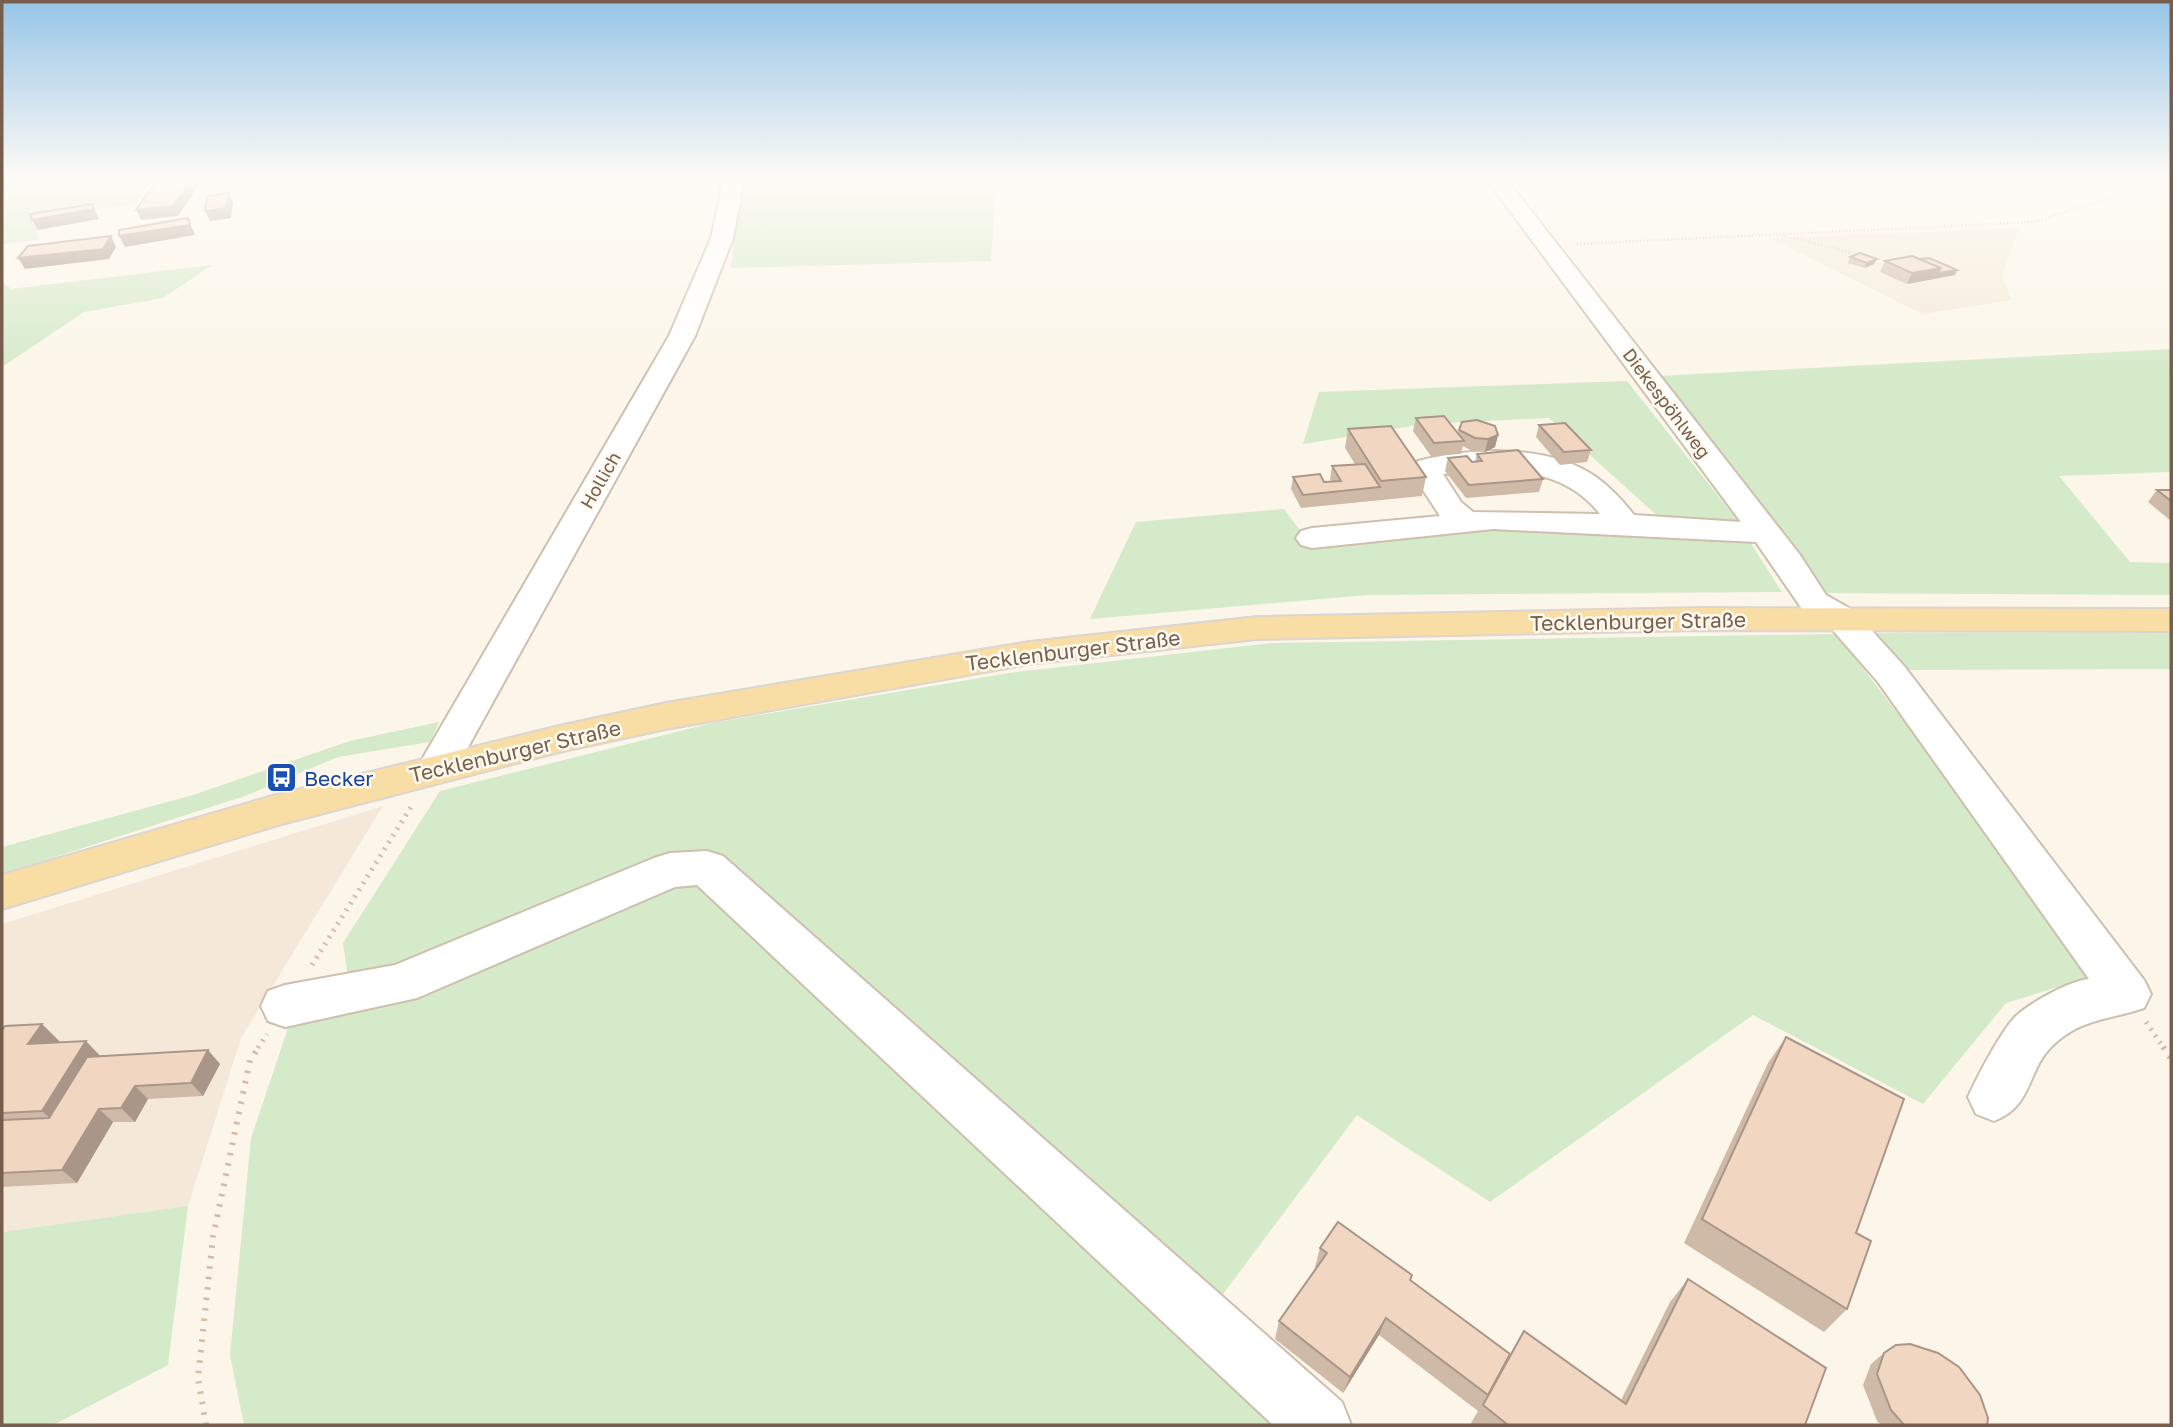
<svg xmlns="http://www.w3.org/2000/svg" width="2173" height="1427" font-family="'Golos Text',sans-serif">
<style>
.residential{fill:#f4e9d8}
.green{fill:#d4eac8}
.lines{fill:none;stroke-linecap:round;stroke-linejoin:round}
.stream{stroke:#a4ccd7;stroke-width:5}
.minor-casing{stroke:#cebfaf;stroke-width:4}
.major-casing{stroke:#dcd5d1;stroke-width:4}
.path-far2{stroke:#d6bba4;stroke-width:2.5;stroke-dasharray:1 2.5;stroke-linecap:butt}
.path-far1{stroke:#d6bba4;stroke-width:5;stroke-dasharray:2 6;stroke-linecap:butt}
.path{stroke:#d6bba4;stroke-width:6;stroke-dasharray:2.5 8;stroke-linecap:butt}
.minor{fill:#fff;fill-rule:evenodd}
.major{fill:#f8dea4;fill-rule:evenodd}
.wall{fill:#cfb9a7}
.shaded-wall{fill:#a99688}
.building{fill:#f1d7c2;stroke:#a99688;stroke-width:2}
.labels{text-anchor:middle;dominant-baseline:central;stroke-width:5;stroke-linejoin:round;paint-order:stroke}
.far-street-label{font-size:18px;fill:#775e4d;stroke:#fffaf0}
.street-label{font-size:21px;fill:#775e4d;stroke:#fffaf0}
.transit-label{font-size:21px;fill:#164399;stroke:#fffaf0;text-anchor:start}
</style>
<rect width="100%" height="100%" fill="#fcf6ea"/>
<!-- residential -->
<g class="residential">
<path d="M2019,228L2002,276L2012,300L1922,314L1770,238Z"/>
<path d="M383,806L241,1038L188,1206L2,1232V924Z"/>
</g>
<!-- green -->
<g class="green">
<path d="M2,180H175L151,182L137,204L97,209L98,214L36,225L39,240L2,244Z"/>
<path d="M741,180H996L991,261L731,268Z"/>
<path d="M212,265L163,298L84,312L2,367V282L11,289Z"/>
<path d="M2171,349V472L2059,476L2130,562L2171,563V595L1826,593L1754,507L1658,376Z"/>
<path d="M1627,381L1738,521H1663L1549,418L1423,424L1303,444L1319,392Z"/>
<path d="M1284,509L1310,544L1475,527L1750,542L1782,592L1367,595L1090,619L1136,522Z"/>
<path d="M1895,633H2171V669L1905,670L1856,659L2097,975L2006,1003L1923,1104L1753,1015L1490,1202L1357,1115L1208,1314L784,919L701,849L406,968L348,976L343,943L440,791L712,723L1015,672L1272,643Z"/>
<path d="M439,722L430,742L338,757L245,796L2,874V847L193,795L350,741Z"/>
<path d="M671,881L713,887L1288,1425H244L230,1355L251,1138L288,1028L401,996Z"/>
<path d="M188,1206L168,1365L53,1425H2V1232Z"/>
</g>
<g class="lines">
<!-- stream -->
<path class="stream" d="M720,192L722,180"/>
<defs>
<g id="minor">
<path d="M724,180H744L733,238L695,336L451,778L437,782L423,778L417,768L669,336L711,238Z"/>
<path d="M1487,180H1507L1800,555L1826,595L1854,611L1904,666L2144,980L2151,994L2144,1008C2110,1020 2080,1018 2051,1047C2027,1071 2033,1106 1994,1121L1976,1114L1968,1097C1977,1077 2001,1031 2016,1016C2030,1003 2069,981 2089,979L1878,682L1830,627L1802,609L1756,542L1493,529L1312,548L1301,545L1296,538L1301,531L1312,528L1440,516L1412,473L1418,461C1472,447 1549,444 1596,477C1611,488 1623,501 1634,515L1741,522ZM1486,470C1530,470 1571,477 1600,514L1473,512L1461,502L1443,474Z"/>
<path d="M707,851L723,856L1342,1402L1351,1425H1273L697,885L675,887L417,998L285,1027L268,1021L261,1006L268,991L285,985L395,965L654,858L670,853Z"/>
</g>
<path id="major" d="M1701,608L2171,609V631L1701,630L1257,639L1029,664L666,729L559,752L278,825L2,909V875L276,795L559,726L666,703L1029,642L1257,617Z"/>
</defs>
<!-- minor casing -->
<use href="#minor" class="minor-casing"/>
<!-- major casing -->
<use href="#major" class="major-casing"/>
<!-- path-far2 -->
<g class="path-far2">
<path d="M1784,236L1870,257"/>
<path d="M1577,244L2034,222L2163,180"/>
</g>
<!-- path-far1 -->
<g class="path-far1">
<path d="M312,965L411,807"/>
<path d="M2146,1022L2164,1048"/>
<path d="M258,1048L267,1034"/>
</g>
<!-- path -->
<g class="path">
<path d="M2163,1047L2171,1059"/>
<path d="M206,1425L198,1378L213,1237L250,1060L259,1047"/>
</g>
<!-- minor -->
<use href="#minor" class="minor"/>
<!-- major -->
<use href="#major" class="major"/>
</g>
<!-- wall -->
<g class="wall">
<path d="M1850,257L1874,264L1865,268L1848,263Z"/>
<path d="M1920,259L1957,270L1955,275L1907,284L1880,272L1885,261Z"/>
<path d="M1416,418L1458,434L1459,430L1498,435L1495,447L1485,452L1472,451L1463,446L1461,454L1431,456L1413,431Z"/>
<path d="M1539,425L1591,450L1587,462L1560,465L1536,437Z"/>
<path d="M1348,429L1426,477L1422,496L1301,508L1291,489L1293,477L1324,482H1332L1330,479L1332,466L1355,464L1345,448Z"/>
<path d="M1477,454L1543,479L1539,492L1466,498L1445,471L1448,458L1475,462Z"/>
<path d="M2157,490H2171V521L2148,502Z"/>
<path d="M42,1024L61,1043L100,1056L220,1064L203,1096L148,1099L135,1122H113L77,1183L2,1187V1030Z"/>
<path d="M1786,1037L1856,1233L1847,1309L1824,1332L1684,1243L1768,1063Z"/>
<path d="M1320,1248L1410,1280L1510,1354L1524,1331L1621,1400L1670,1302L1688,1279L1805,1425H1470L1478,1411L1379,1335L1343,1393L1275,1339L1279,1321L1316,1268L1315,1267Z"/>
<path d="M1884,1353L1987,1425H1881L1877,1421L1863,1385L1871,1364Z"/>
</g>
<!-- shaded-wall -->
<g class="shaded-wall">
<path d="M191,180H196L199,185L178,216L141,220L136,210Z"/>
<path d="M229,193L233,203L231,218L210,221L205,211Z"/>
<path d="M92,204L99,219L38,230L32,220Z"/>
<path d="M188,218L195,235L125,247L119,236Z"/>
<path d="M111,236L116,247L109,259L25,269L18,258Z"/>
<path d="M1877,259L1874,264L1865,268L1867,263Z"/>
<path d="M1941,268L1957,270L1955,275L1907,284L1912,273Z"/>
<path d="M1498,435L1495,447L1485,452L1488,439Z"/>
<path d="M42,1024L62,1044H28Z"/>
<path d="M86,1041L106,1062L64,1131L42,1111Z"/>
<path d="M208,1050L220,1064L203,1096L191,1083Z"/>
<path d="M135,1086L148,1099L135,1122L121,1108Z"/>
<path d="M99,1109L113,1122L77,1183L62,1170Z"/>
<path d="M1386,1318L1379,1335L1343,1393L1350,1377Z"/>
</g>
<!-- building -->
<g class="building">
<path d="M157,180H191L173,206L136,210Z"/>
<path d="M229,193L226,208L205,211L207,196Z"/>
<path d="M92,204L94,209L32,220L30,214Z"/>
<path d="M188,218L190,225L119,236V230Z"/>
<path d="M111,236L103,249L18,258L28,246Z"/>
<path d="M1860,253L1877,259L1867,263L1850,257Z"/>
<path d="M1912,256L1941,268L1912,273L1885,261Z"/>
<path d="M1929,258L1957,270L1938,273L1941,268L1920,259Z"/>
<path d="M1444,416L1464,441L1434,443L1416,418Z"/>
<path d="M1477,420L1495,426L1498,435L1488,439L1475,438L1459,430L1462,422Z"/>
<path d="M1565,423L1591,450L1564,452L1539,425Z"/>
<path d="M1391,426L1426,477L1381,481L1348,429Z"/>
<path d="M1518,450L1543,479L1469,485L1448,458L1467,456L1472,462L1482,461L1477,454Z"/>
<path d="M1365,464L1380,487L1303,495L1293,477L1320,474L1324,482L1341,481L1332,466Z"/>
<path d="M2157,490H2171V501Z"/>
<path d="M42,1024L28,1044L86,1041L42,1111L2,1113V1030L5,1026Z"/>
<path d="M1786,1037L1904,1099L1856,1233L1871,1241L1847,1309L1702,1219Z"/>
<path d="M208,1050L191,1083L135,1086L121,1108L99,1109L62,1170L2,1173V1120L49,1118L87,1057Z"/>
<path d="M1338,1222L1412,1275L1410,1280L1510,1354L1488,1395L1386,1318L1350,1377L1279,1321L1327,1253L1320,1248Z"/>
<path d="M1688,1279L1826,1368L1805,1425H1508L1483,1405L1524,1331L1626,1404Z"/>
<path d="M1910,1344L1938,1353L1959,1367L1980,1395L1988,1418L1987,1425H1904L1891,1410L1877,1374L1884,1353L1896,1345Z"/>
</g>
<!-- sky -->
<linearGradient id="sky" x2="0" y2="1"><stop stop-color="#97c5e7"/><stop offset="0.47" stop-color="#fefbf6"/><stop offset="1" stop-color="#fefbf6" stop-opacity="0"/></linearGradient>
<rect width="2173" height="380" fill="url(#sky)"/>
<!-- icons -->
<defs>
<symbol id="bus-square" viewBox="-11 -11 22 22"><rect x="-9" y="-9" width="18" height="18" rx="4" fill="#1a4fb4" stroke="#fffaf0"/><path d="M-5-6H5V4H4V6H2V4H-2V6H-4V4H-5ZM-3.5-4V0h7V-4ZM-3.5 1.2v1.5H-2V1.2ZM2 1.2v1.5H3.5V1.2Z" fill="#fff"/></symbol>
</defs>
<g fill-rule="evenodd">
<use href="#bus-square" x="264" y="760" width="35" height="35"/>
</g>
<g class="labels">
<!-- far-street labels -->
<g class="far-street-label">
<text transform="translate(1667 403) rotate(53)">Diekespöhlweg</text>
<text transform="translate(600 480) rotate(-60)">Hollich</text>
</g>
<!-- street labels -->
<g class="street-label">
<text transform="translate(1638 621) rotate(-1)">Tecklenburger Straße</text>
<text transform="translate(1073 650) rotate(-7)">Tecklenburger Straße</text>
<text transform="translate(515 751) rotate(-13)">Tecklenburger Straße</text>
</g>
<!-- transit labels -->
<g class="transit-label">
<text x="304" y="778">Becker</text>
</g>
</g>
<!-- border -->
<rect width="2173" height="1427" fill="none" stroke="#775e4d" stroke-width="7"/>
</svg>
